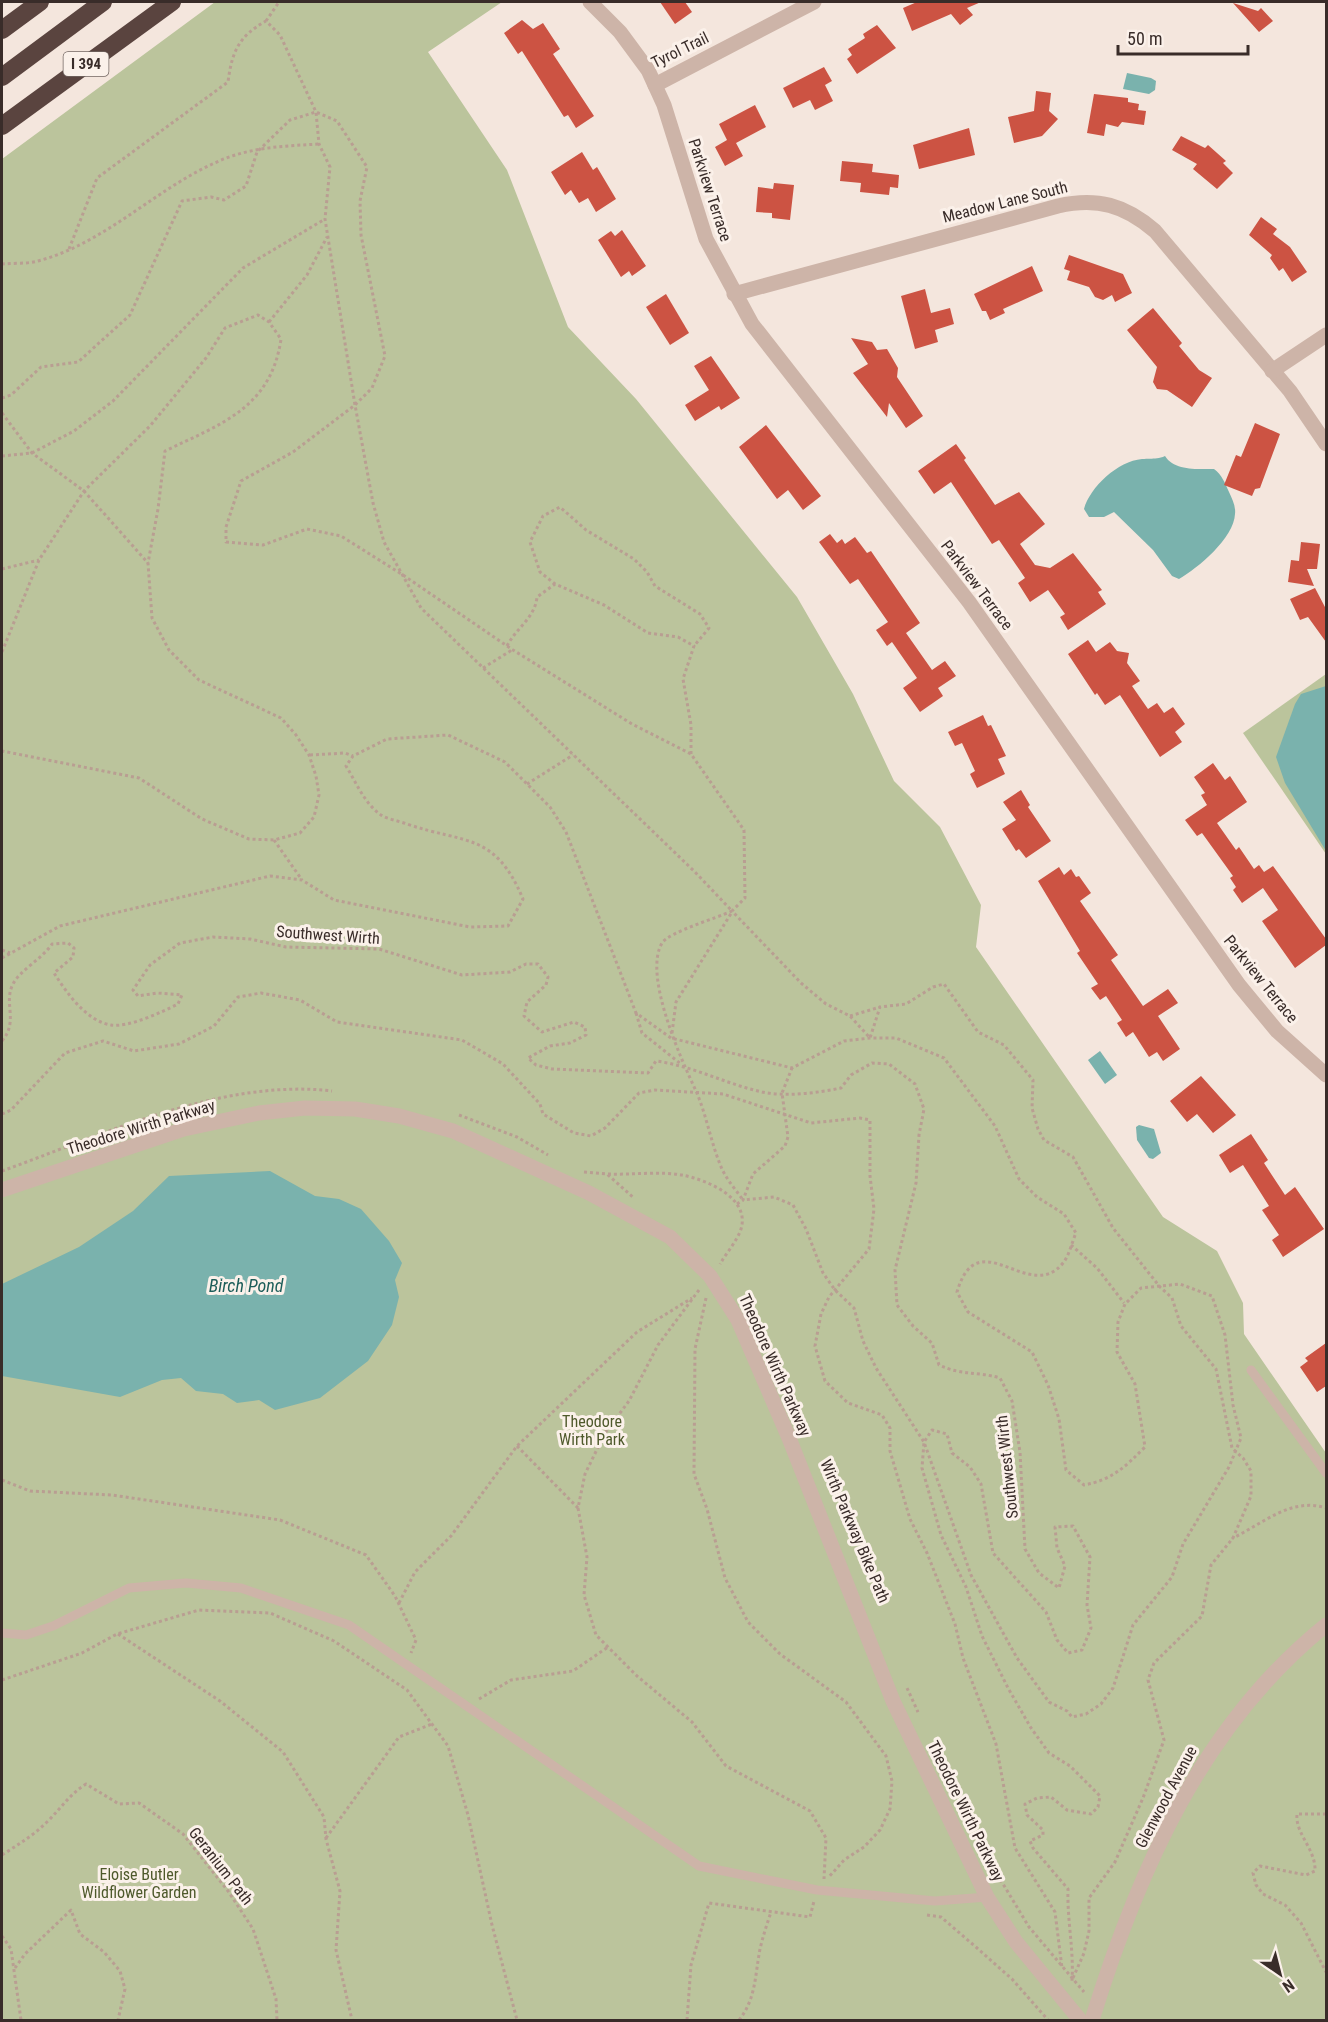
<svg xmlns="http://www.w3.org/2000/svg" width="1328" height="2022" font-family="'Roboto Condensed',sans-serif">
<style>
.green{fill:#bbc49c}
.water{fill:#7ab2ad}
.building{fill:#cc5343}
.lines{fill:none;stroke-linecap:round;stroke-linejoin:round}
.path{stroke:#b99e92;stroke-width:3;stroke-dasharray:3 3;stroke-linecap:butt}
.service{stroke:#cdb4a8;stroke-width:9}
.minor{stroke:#cdb4a8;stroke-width:15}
.tertiary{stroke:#cdb4a8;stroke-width:15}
.motorway{stroke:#5a443f;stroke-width:18}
.labels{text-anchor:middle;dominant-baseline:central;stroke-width:6;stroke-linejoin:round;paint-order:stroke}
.shield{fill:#fbf1ea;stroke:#736763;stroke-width:1.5}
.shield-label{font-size:15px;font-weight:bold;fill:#392c29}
.street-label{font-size:16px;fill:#392c29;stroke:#fbf1ea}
.park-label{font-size:16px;fill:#4e592b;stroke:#fbf1ea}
.water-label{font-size:18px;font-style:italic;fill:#1c5d59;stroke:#fbf1ea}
</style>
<rect width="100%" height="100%" fill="#f4e6dd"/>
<!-- green -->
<g class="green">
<path d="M215,2H502L428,52L507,170L568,327L636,399L797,597L853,694L894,781L940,827L981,905L976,947L1163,1217L1217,1251L1243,1303L1244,1334L1326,1453V2020H2V159Z"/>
<path d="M1326,674V854L1243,733Z"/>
</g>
<!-- water -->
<g class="water">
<path d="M1127,73L1151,78L1156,81L1155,90L1149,94L1123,89Z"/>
<path d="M1165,456C1174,471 1198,469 1214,469C1222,475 1225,483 1229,492C1232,499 1236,506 1235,514C1234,538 1198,568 1179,579L1172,576L1153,550L1114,512L1104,517H1089L1084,509C1090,487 1118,461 1142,459C1151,458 1156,460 1165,456Z"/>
<path d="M1326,686V851L1285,783L1276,757L1295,704L1301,694Z"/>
<path d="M1100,1051L1117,1075L1105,1084L1088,1060Z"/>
<path d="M1139,1125L1154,1129L1161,1153L1153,1159L1149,1158L1137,1140L1136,1127Z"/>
<path d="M270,1171L315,1196L339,1199L361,1209L389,1241L402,1263L395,1280L399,1297L392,1325L368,1361L320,1398L275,1410L259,1400L237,1403L223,1394L196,1391L181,1378L162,1380L120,1397L2,1376V1284L79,1247L133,1211L169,1176Z"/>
</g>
<!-- building -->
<g class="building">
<path d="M660,2H685L692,12L675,24Z"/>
<path d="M917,2H981L967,8L973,15L960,25L951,14L912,31L903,8Z"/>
<path d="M1233,3L1258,11L1261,8L1273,21L1259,32Z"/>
<path d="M522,20L533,29L543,23L560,49L553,54L594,116L576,128L568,115L564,117L522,51L518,54L504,33Z"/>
<path d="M877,25L896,48L857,74L847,59L852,55L848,49L865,38L863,34Z"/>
<path d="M824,67L832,81L825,85L833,101L815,110L810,100L793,108L783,88Z"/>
<path d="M1036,91L1051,93L1049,111L1058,119L1042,136L1014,143L1008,117L1034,111Z"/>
<path d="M1094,94L1128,98V102L1139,104L1138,110L1146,111L1144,125L1122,122L1118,127L1106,124L1104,136L1087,133Z"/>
<path d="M755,105L766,127L736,143L743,156L725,166L715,147L727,140L719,124Z"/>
<path d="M969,128L975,155L919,169L913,145Z"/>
<path d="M1181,136L1205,148L1208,145L1226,161L1223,163L1233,173L1217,189L1193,169L1197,164L1172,150Z"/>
<path d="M582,152L593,170L597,167L616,199L596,212L588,198L579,203L571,190L565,195L551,172Z"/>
<path d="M842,161L873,164L872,172L899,175L898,188L890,187L889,195L860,192L861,183L840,181Z"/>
<path d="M774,183L794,185L790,220L772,218V213L756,212L758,187L773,189Z"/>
<path d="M1261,217L1277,229L1273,234L1290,247L1307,272L1292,282L1283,268L1279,271L1270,258L1272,255L1249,235Z"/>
<path d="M622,230L646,266L632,276L629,271L621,277L598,240L611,231L615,236Z"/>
<path d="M1069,255L1123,274L1132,293L1115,302L1112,295L1103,300L1095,297L1089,287L1067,280L1070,271L1064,269Z"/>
<path d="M1032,266L1043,291L1003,309L1005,313L990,320L986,311H982L974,294Z"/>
<path d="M925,289L931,313L950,308L954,324L935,330L938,342L915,349L901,296Z"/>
<path d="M666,294L689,333L670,345L646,307Z"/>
<path d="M1153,308L1182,343L1179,346L1199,370L1212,378L1192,407L1167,390L1157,389L1153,382L1157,367L1127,330Z"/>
<path d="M851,338L872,342L877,350L887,349L898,368L897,377L923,416L906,428L889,403L887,417L853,373L868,364Z"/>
<path d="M711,356L740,398L721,410L719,406L695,421L685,405L709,390L694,366Z"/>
<path d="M1255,423L1280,434L1260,488L1255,489L1252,496L1224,485L1236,455L1241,457Z"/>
<path d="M766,425L821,496L803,510L788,490L777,499L739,447Z"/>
<path d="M956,444L966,458L964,460L995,505L1019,492L1045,524L1020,544L1035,565L1050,568L1073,553L1102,590L1098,592L1106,604L1068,630L1060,617L1065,614L1048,590L1030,602L1018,583L1025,578L999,540L992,544L951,482L934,494L918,471Z"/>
<path d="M830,534L837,543L842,539L845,544L855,537L867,553L871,551L920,623L906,633L932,670L945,661L956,676L938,688L943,696L920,712L903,688L917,678L892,642L887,646L876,630L888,622L858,579L850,584L819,542Z"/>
<path d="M1301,542L1320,544L1317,569H1307L1314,586L1288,582L1291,560L1299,561Z"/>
<path d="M1315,588L1326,609V642L1308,617L1300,620L1290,599Z"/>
<path d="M1088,640L1096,652L1110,642L1117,651L1129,653L1127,663L1140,681L1132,686L1148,709L1157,703L1164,713L1173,707L1185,724L1175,732L1182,742L1160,757L1120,695L1105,705L1097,693L1095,695L1068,654Z"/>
<path d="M983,715L988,726L991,725L1006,756L998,759L1005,774L977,788L970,774L975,771L962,743L955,746L948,732Z"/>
<path d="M1213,763L1225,780L1230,776L1247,802L1217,823L1236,850L1239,847L1254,869L1259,865L1264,872L1273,866L1326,939V945L1295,968L1262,921L1278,910L1263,888L1242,903L1233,890L1236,887L1230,878L1233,876L1202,833L1197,836L1185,820L1207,805L1201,795L1205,793L1194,777Z"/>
<path d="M1021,790L1030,805L1028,807L1051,841L1026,858L1019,849L1016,851L1002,829L1016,820L1003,802Z"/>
<path d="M1059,867L1064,875L1071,869L1076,877L1079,876L1091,893L1080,901L1118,955L1111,960L1143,1006L1168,989L1178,1003L1158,1016L1180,1049L1163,1061L1157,1052L1149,1057L1133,1032L1126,1037L1117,1023L1122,1020L1106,996L1100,1000L1091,988L1098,984L1077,953L1080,951L1038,881Z"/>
<path d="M1201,1076L1236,1115L1213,1133L1197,1114L1187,1122L1170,1101Z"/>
<path d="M1251,1134L1268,1160L1264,1163L1285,1195L1295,1187L1324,1229L1283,1257L1272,1240L1279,1235L1262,1210L1269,1206L1243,1165L1230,1173L1219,1155Z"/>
<path d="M1326,1343V1386L1317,1392L1300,1367L1308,1361L1305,1358Z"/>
</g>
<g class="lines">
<!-- path -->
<g class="path">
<path d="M266,21L279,2"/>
<path d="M69,249L97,178L228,82C232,51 239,36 266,21L280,35L316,112L319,144L330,167L325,219L355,405L373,503L384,542L421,608L695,872L732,911"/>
<path d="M2,264C13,263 27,264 38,261C106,243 156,188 219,161C251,147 285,146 319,144"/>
<path d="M269,322L307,275L327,237"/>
<path d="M2,398L11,395L41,367L78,362L130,315L182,201L211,197L224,200L246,186L257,152L290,120L316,112L337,121L367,167L360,201L361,235L385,356L372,388L355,405L293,452L241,481L226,527V542L263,545L307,529L341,536L403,575L513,650L632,724L691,754L744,830L745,898L732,911L801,983L826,1004L850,1016L870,1038L880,1007L906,1004L933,987L944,984L978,1032L1004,1045L1033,1080L1032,1108L1038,1129L1044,1140L1073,1157L1113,1228L1160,1287L1172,1298L1181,1326L1216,1369L1232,1448L1243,1458L1251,1471V1496L1233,1538C1264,1523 1291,1497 1326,1508"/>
<path d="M2,413L32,453L84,491L148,563"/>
<path d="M2,456L32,453L74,431L113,401L243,268L325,219"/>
<path d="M2,569L39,560"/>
<path d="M507,646C516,628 535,618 537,597L555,584"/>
<path d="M2,652L39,560L84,491L150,426L206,358L225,328L258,315L269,322L281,339C271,408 221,424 165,451L158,509L148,563L152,618L169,650L199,680L281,718L296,735L309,755L316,776L319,795L314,817L300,833L274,840L249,839L202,819L139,778L2,751"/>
<path d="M483,668L512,650"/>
<path d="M691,754V725L683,679L694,646L678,637L648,633L604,605L555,584L540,572L530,542L543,516L560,507L586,530L634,559L647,572L655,586L700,614L709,628L694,646"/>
<path d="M310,755L345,753L353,756"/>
<path d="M527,784L573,755"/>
<path d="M274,840L302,880"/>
<path d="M732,911C717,918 669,932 662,943C643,975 681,1059 696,1091C707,1116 711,1144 722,1169C727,1180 736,1190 743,1200"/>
<path d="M2,950L10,953"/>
<path d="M2,958L60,926L270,876L302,880L334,900L470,927L508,926L523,899C495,832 465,844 407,824C399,821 387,819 381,815C364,803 356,782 346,766L353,756L387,739L448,735L505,762L550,807L566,832L636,1013L671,1038L792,1068L844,1041L870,1038H896L944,1058L995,1126L1019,1179L1037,1197L1064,1214L1076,1233C1072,1242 1069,1256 1063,1263C1029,1305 978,1220 957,1292L968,1312L1032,1352L1048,1385L1059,1419L1066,1470L1084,1485C1112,1480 1125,1467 1145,1447L1135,1384L1117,1352L1118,1322L1125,1304L1141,1288L1180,1284L1212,1296L1225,1335L1233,1405L1241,1438L1229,1467L1183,1544L1172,1577L1133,1625L1113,1688L1101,1704L1086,1714L1072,1717L1067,1711L1049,1702L1017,1658L971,1575L924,1442L876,1368L863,1341L854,1308L835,1290L823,1273L806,1229L793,1205L774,1197L743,1200"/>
<path d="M636,1013L642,1033L681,1064"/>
<path d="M850,1016L880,1007"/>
<path d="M672,1033L676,1002L732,912"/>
<path d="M2,1041C19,1021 3,1003 13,984C20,970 42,959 52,944L68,943L74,948L73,957L54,973C67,993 86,1021 111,1025C128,1028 162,1012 178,1004L182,995L157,993L138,996L133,990L150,965L180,943L213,937L250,939L286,947L379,949L462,975L510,972L526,964H538L548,977L546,985L527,1002L524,1016L542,1032L574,1022L585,1027L586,1035L570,1043L550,1046L528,1058L536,1065L552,1069L648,1073L656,1061C693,1066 726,1084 762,1092C787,1097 816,1093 841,1088L851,1075L872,1063L889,1064L915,1084L924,1109L919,1135L916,1183L895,1270L897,1305L913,1326L932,1343L939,1365C963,1376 976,1371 1000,1378L1012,1401L1020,1452L1025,1549L1039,1573L1059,1588L1065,1566L1057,1548L1055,1527L1073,1526L1090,1557L1087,1605L1091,1628L1082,1650L1068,1653L1057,1640L1046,1612L993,1553L981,1484L970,1467L952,1453L947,1434L932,1430L924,1442L922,1468L941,1535L966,1587L982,1636L1008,1688L1031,1728L1049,1753L1070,1766L1100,1796L1098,1807L1091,1814L1067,1810L1051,1797L1037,1798L1025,1804L1027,1815L1043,1830V1835L1030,1841L1033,1848L1068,1889C1067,1920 1074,1950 1072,1981"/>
<path d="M2,1114L11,1110L65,1053L103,1041L134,1051L179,1044L214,1026L238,997L261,993L300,1000L337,1022L462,1040L503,1064L540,1104L543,1114L574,1133L591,1136L605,1128L639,1093L655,1090L723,1094L811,1123L860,1118L870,1120V1176L874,1209L869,1249L829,1297L821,1314L815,1346L825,1381L848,1403L882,1415L890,1428V1451L910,1519L927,1553L955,1624L963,1658L996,1744L1015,1848L1055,1912L1062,1968"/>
<path d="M459,1115L517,1137L548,1155"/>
<path d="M2,1171C102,1135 223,1078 332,1091"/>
<path d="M584,1172L607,1174L634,1198"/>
<path d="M608,1174C632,1175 659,1171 682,1175C708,1180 753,1199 740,1232C735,1243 726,1254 720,1264"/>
<path d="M737,1204L743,1200L753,1174L785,1146L788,1137L782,1093L792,1068"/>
<path d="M1071,1245L1097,1268L1124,1303"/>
<path d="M699,1290L658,1345L629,1401L605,1433L585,1474L578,1508L587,1557L584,1595L596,1635L637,1676L692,1722L726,1766L810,1811L826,1838L824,1879"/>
<path d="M706,1298L695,1349L694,1474L707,1509L725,1578L748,1622L780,1654L846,1702L886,1756L892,1781L890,1809L880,1830L864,1847L844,1860L828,1878"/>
<path d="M517,1446L578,1508"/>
<path d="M2,1480L30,1491L112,1495L280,1520L366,1555L395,1596L416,1640L411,1653"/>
<path d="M399,1603L415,1572L451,1536L517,1446L637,1332L692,1298"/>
<path d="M118,1634L220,1701L283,1752L324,1817L326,1839L340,1891L336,1950L352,2020"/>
<path d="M2,1680L82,1653L117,1634L199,1610L270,1613L334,1641L407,1690L448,1746L468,1815L492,1925L517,2020"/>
<path d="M907,1688L918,1712"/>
<path d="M479,1699L511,1680L573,1671L608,1647"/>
<path d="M1326,1814H1297C1295,1834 1316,1849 1315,1871L1306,1875L1260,1866L1253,1873L1256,1885L1263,1894L1285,1905L1301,1923L1326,1972"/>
<path d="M326,1838L399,1737L432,1724"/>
<path d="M2,1855C19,1844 34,1835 48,1821C62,1807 70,1794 86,1784L119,1804L139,1803L183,1834L228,1891L253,1929L276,1999L277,2020"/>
<path d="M988,1859L1029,1927L1084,1992"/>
<path d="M927,1915L941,1917L977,1948L1012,1979L1048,2020"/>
<path d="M2,1936L11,1949L21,2020"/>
<path d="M15,1968L25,1954L71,1910L80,1934L104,1952L120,1971L125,1989L118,2020"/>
<path d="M1073,1978L1084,1953L1089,1931V1898L1115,1862L1143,1798L1164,1740L1148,1680L1154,1663L1202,1616L1211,1565L1233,1538"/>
<path d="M687,2020L691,1965L709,1903L810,1917L814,1901"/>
<path d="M739,2020C756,1999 755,1975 760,1949C763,1936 767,1924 771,1912"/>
</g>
<!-- service -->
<g class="service">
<path d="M1251,1370L1326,1473"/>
<path d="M2,1633L26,1635L53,1626L129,1588L186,1583L241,1588L349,1625L699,1866L817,1890L935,1901L987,1897"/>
</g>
<!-- minor -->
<g class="minor">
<path d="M590,2L620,32L648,70L664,105L706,239L752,324L969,602L1239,985L1277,1031L1326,1075"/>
<path d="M655,85L814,2"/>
<path d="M734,294L1058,206C1097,197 1125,205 1155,231L1290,391L1326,444"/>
<path d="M1272,371L1326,335"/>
</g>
<!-- tertiary -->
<g class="tertiary">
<path d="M2,1190L184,1129L259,1113L305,1108L355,1109L399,1116L453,1131L589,1193L670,1237L710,1276L738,1320L789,1438L893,1701L987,1897L1016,1942L1080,2020"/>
<path d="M1092,2020C1138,1871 1202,1725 1326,1625"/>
</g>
<!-- motorway -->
<g class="motorway">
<path d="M2,30L40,2"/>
<path d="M2,77L103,2"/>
<path d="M2,126L172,2"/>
</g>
</g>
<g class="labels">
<!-- shield labels -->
<rect class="shield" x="63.5" y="52" width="45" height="24" rx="4.5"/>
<g class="shield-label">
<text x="86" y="64">I 394</text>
</g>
<!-- street labels -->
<g class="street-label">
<text transform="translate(680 50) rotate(-26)">Tyrol Trail</text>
<text transform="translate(710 190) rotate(72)">Parkview Terrace</text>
<text transform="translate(1005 202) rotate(-14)">Meadow Lane South</text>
<text transform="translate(977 585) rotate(53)">Parkview Terrace</text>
<text transform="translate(328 935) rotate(4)">Southwest Wirth</text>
<text transform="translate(1261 979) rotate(51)">Parkview Terrace</text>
<text transform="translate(141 1127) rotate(-17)">Theodore Wirth Parkway</text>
<text transform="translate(775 1365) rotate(66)">Theodore Wirth Parkway</text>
<text transform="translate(1007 1467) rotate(-96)">Southwest Wirth</text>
<text transform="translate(855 1531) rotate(67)">Wirth Parkway Bike Path</text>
<text transform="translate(1166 1797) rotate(-62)">Glenwood Avenue</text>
<text transform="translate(966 1811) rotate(64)">Theodore Wirth Parkway</text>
<text transform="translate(221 1866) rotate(52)">Geranium Path</text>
</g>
<!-- park labels -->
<g class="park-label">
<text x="592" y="1421">Theodore<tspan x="592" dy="18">Wirth Park</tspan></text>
<text x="139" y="1874">Eloise Butler<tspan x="139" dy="18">Wildflower Garden</tspan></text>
</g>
<!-- water labels -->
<g class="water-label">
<text x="246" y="1285">Birch Pond</text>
</g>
</g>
<!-- border -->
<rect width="1328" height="2022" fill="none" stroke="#392c29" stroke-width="6"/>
<!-- north arrow -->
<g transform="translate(1280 1974) rotate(145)" stroke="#fbf1ea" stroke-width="4.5" paint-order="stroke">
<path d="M0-4.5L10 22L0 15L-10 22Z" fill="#392c29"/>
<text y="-9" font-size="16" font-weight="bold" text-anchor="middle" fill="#392c29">N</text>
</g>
<!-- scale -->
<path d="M1118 45v9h130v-9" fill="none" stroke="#392c29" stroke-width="3"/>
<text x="1127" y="45" font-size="18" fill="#392c29" stroke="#fbf1ea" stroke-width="4.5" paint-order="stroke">50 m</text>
</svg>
